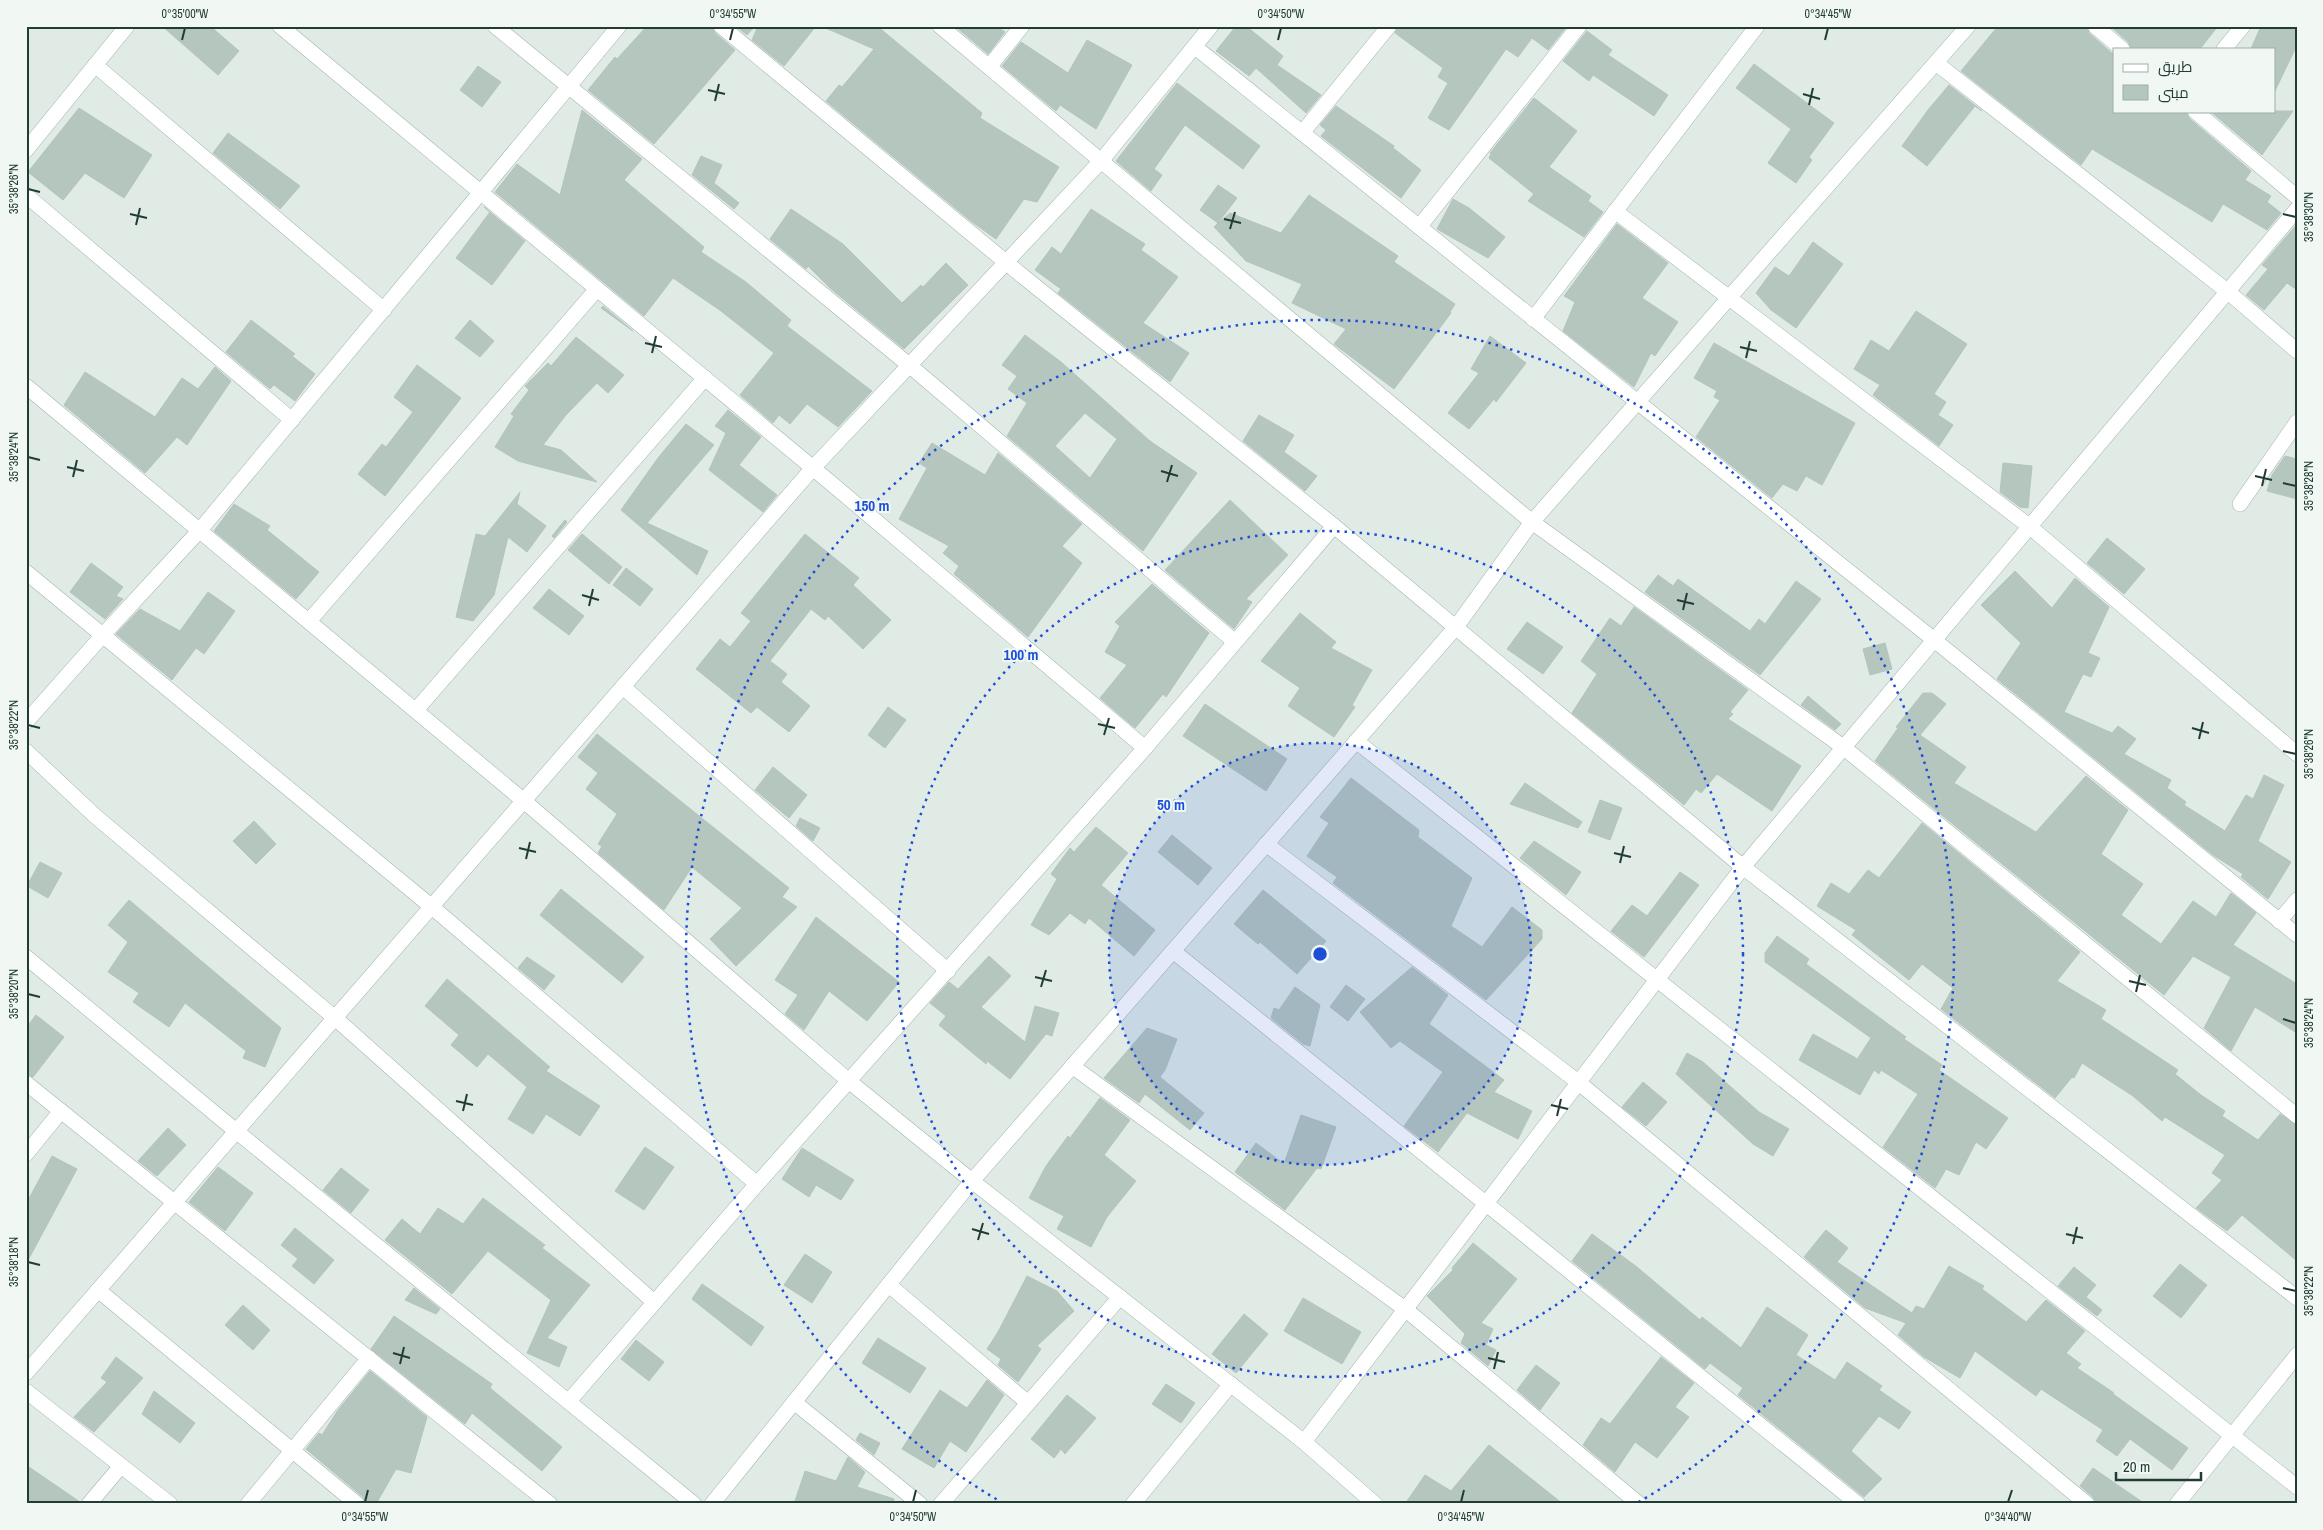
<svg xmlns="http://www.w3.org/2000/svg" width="2323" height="1530" font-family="'Archivo Narrow',Cairo,sans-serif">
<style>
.building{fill:#b5c6bf;stroke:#b2c5bd;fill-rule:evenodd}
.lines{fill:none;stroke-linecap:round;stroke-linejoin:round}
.minor-casing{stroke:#a3b3ad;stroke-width:16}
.minor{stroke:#fff;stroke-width:15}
.ticks{fill:none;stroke:#203c35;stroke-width:2}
.ring{fill:none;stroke:#1d4ed8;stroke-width:2.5;stroke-dasharray:2.5 5}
.centre{fill:#1d4ed8;stroke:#f1f8f4;stroke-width:2.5}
.ring-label{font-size:15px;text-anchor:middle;font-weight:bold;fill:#1d4ed8;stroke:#f1f8f4;stroke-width:4;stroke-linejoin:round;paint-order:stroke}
.neatline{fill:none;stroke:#203c35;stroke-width:2}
.ticks-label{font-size:12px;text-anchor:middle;fill:#203c35}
</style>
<rect width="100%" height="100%" fill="#e0ebe6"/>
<!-- building -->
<g class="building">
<path d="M162,26H210L239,51L218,75Z"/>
<path d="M647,26H712L715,33L735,50L654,144L588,90L615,57L617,59Z"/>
<path d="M736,26H755L747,35Z"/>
<path d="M758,26H816L784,66L752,40Z"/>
<path d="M821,26H877L982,113L980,118L1059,167L1037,202L1024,199L996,239L972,222L826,101L839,85L842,87L874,49Z"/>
<path d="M955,26H996L1005,32L988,54Z"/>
<path d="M1236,26H1246L1283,56L1277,65L1321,95L1306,113L1256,68L1249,76L1216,51Z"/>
<path d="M1398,26H1567L1548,50L1532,38L1518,57L1506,49L1449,130L1428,118L1448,83L1438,77L1443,68L1395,33Z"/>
<path d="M1998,26H2086L2089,33L2114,55V111H2186L2189,118L2251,171L2245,180L2271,196L2267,202L2281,213L2267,230L2223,204L2212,222L2092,149L2081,165L1961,71Z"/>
<path d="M2110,26H2218L2200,49H2131L2128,42Z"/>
<path d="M2261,26H2297V45L2274,93V49H2251Z"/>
<path d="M1587,31L1612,50L1608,55L1668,95L1654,116L1593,75L1589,81L1563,61Z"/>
<path d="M1087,40L1132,65L1096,129L1060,105L1056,111L1002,66L1021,42L1068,73Z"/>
<path d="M1754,64L1834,123L1809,157L1812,160L1796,183L1768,163L1791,129L1736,88Z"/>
<path d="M478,66L501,82L482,107L460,90Z"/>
<path d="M1177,83L1260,146L1243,169L1185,125L1154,169L1162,175L1151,191L1116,161Z"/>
<path d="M1949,85L1982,111L1975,106L1927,166L1902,146L1928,110Z"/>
<path d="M1534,98L1577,131L1549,167L1591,196L1588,201L1603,212L1584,237L1528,201L1534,194L1489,158L1491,154L1490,153Z"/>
<path d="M1336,106L1394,146L1393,148L1421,170L1401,198L1321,136L1326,130L1320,125Z"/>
<path d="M79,108L152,155L124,198L85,173L63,200L28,172Z"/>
<path d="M582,110L642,159L624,180L704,247L701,252L746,282L791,320L787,326L872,391L838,427L807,404L790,424L779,415L773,423L740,395L774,353L721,311L673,278L644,316L495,192L517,164L560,195Z"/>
<path d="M2210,111H2293L2262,155Z"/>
<path d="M228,133L300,186L280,209L213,153Z"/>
<path d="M701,156L722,165L714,183L739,203L734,209L692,175Z"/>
<path d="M1218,185L1237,198L1218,223L1230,213L1281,233L1309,195L1398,256L1394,262L1455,304L1450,312L1451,313L1394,389L1334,344L1346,329L1292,303L1302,284L1246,261L1214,227L1218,223L1200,210Z"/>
<path d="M1453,199L1469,208L1505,237L1488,258L1437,229Z"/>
<path d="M484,207L525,241L492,285L456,258L490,212Z"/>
<path d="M791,209L843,244L902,303L921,285L923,287L946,263L968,285L904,349L830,288L808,266L806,269L770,239Z"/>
<path d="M1091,209L1145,244L1141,250L1178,277L1143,323L1189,353L1170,382L1058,293L1061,289L1035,270L1052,247L1061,254Z"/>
<path d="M1617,224L1668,263L1642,298L1678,322L1655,356L1651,353L1634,387L1563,331L1575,302L1564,296Z"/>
<path d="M2297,224V290L2287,283L2264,310L2246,295L2268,269L2262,265Z"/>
<path d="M1813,242L1843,264L1796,328L1771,310L1756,293L1775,267L1789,276Z"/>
<path d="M603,306L633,331L601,308Z"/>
<path d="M1916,311L1967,344L1934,394L1946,402L1938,415L1953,425L1939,446L1873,395L1880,385L1854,369L1871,340L1889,351Z"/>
<path d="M251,320L295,354L292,356L315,374L295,401L274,385L270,389L226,352Z"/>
<path d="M470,320L494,341L480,357L455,338Z"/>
<path d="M1025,335L1061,362L1150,441L1197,473L1143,551L1007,436L1027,403L1008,389L1017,376L1002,365ZM1085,413L1117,439L1090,478L1055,446Z"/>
<path d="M1490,336L1526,363L1496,402L1494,399L1469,429L1448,413L1479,373L1471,369Z"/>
<path d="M576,337L624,375L608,393L597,383L566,415L543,445L561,450L597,482L518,461L495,447L514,416L511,414L529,390L525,386L548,363L551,366Z"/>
<path d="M1714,343L1855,423L1822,485L1806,476L1797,491L1783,484L1772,498L1696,437L1720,400L1714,397L1717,391L1694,378Z"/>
<path d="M417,365L461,398L385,496L358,474L382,444L386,447L413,412L394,397Z"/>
<path d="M215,367L231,381L187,445L177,437L145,473L64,405L85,372L155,417L182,378L198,389Z"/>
<path d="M728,410L761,437L739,465L777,495L763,512L709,470L726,433L715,426Z"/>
<path d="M1259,415L1294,435L1284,452L1317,476L1305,491L1243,441Z"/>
<path d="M686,424L714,445L647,523L708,551L697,575L621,510L658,458Z"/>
<path d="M932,443L985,475L998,453L1082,524L1062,546L1082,563L1028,637L954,574L959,566L943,553L949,546L899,519L927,468L919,463Z"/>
<path d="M2285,456L2297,459V499L2267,491L2272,475Z"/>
<path d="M2003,463L2032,466L2028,508L2020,507L2000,492Z"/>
<path d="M520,492L517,504L546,526L527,552L508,537L494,595L473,621L456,617L476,534L485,536Z"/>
<path d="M1230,500L1288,555L1246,599L1252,602L1234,629L1165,570Z"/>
<path d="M234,504L270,526L267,530L319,572L296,599L214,531Z"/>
<path d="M565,520L567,522L554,538L552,536Z"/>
<path d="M582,534L622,567L609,584L568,550Z"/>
<path d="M805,534L859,578L853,585L891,620L863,649L828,616L825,620L811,609L770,661L787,674L781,682L810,706L789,732L757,707L751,713L696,669L720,639L730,647L751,621L741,613Z"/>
<path d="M2107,538L2145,569L2124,594L2087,563Z"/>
<path d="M91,563L123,587L116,596L123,599L105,619L70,592Z"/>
<path d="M626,568L653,589L640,606L613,585Z"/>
<path d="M2015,571L2052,608L2075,578L2109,607L2088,653L2100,658L2091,677L2083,674L2064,712L2112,733L2118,726L2136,739L2124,754L2171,780L2167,788L2186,802L2184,805L2225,831L2246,795L2253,799L2264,775L2284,785L2258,841L2291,862L2268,899L2241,877L2243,874L2213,855L1997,679L2021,643L1981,605Z"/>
<path d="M1658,575L1673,586L1678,579L1750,631L1759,619L1765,624L1796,581L1821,599L1760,675L1645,592Z"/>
<path d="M1152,584L1209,633L1166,697L1163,694L1135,728L1100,698L1127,665L1105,652L1120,626L1115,622Z"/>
<path d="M549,589L584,616L569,635L533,608Z"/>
<path d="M208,592L235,611L204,654L196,648L172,680L116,634L140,609L180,631Z"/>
<path d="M1634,607L1748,690L1730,712L1733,714L1728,719L1801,766L1772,811L1717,774L1701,793L1696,789L1684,805L1572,713L1597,674L1581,661L1610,618L1621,626Z"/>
<path d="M1300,613L1336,642L1331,648L1372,670L1352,705L1355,707L1334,737L1288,706L1300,688L1261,661Z"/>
<path d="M1527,622L1563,647L1543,674L1507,649Z"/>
<path d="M1885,643L1892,669L1870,675L1863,649Z"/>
<path d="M1923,693H1932L1946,704L1920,735L1966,767L1954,783L2036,832L2086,776L2128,810L2101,854L2143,884L2121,915L2161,944L2193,901L2216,917L2231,893L2256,913L2233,945L2297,984V1033L2255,1007L2231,1051L2204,1028L2231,977L2193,956L2164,995L1875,761L1898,728L1896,727Z"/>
<path d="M1808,696L1841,724L1835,730L1801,705Z"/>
<path d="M1205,704L1287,759L1266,791L1183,736Z"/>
<path d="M888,707L906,720L885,748L868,735Z"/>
<path d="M597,734L789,888L782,897L797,907L736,966L710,939L742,908L692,867L664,910L598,853L602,846L598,844L617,814L586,789L598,773L578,757Z"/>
<path d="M773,767L807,795L789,818L755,790Z"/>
<path d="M1351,778L1419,830L1418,837L1472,878L1451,926L1482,947L1512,907L1542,930V939L1486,1000L1333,883L1337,877L1307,856L1329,823L1320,817Z"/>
<path d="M1525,783L1582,822L1578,828L1510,804Z"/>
<path d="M1600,800L1622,808L1610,840L1588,832Z"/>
<path d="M800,818L820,828L813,841L796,826Z"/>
<path d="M254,821L276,844L256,864L233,841Z"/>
<path d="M1922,823L2080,952L2057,981L2106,1010L2101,1019L2178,1070L2175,1074L2201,1095L2225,1111L2222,1116L2258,1140L2280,1114L2297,1125V1261L2242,1215L2227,1231L2196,1208L2222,1180L2212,1173L2225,1155L2165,1117L2162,1121L2133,1096L2082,1063L2074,1078L2072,1077L2055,1098L1941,1009L1953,988L1922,964L1909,980L1852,935L1856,930L1817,906L1831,883L1849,894L1868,870L1879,878Z"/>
<path d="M1096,827L1128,853L1101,885L1155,930L1134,956L1089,918L1085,924L1070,913L1049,935L1031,925L1057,879L1051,874L1070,848L1074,852Z"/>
<path d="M1172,835L1212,868L1198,885L1158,852Z"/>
<path d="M1534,841L1581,872L1566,895L1520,858Z"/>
<path d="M40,862L62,873L48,898L27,886Z"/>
<path d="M1680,872L1699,885L1644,957L1611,931L1632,905L1647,916Z"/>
<path d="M561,889L644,957L622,983L540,915Z"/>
<path d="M1263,890L1326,941L1297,974L1260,942L1258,944L1234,924Z"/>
<path d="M129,900L281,1028L265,1067L243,1058L246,1051L185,1003L169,1027L133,1002L139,993L108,972L128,942L108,925Z"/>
<path d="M816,917L899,982L867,1021L829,991L804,1030L785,1014L798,995L775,980Z"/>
<path d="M1777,936L1809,959L1806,964L1906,1037L1904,1039L1942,1065L1939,1070L2008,1118L1986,1149L1976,1142L1959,1175L1946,1169L1935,1188L1883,1147L1918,1094L1881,1070L1879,1074L1874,1070L1860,1095L1799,1060L1813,1034L1863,1062L1858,1058L1871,1038L1765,962V953Z"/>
<path d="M989,956L1011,976L981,1007L1025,1042L1035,1006L1059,1013L1052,1036L1046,1034L1010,1079L987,1061L986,1064L939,1025L946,1016L930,1003L949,982L958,989Z"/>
<path d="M527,957L555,976L544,990L518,968Z"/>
<path d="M1412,967L1448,995L1429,1024L1504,1080L1494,1092L1532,1111L1518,1139L1467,1113L1438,1152L1404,1126L1443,1072L1400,1041L1391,1048L1360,1012Z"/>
<path d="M447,979L550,1067L546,1071L600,1106L580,1136L546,1114L533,1134L508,1119L527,1087L488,1054L477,1067L451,1045L459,1035L425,1006Z"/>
<path d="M1346,985L1365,999L1348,1021L1330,1007Z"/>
<path d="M1295,987L1320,1005L1310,1046L1303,1044L1271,1018L1274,1008L1279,1010Z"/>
<path d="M36,1015L64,1037L33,1077L26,1074V1028Z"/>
<path d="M1147,1028L1177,1039L1165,1070L1160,1077L1204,1113L1190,1130L1145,1094L1139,1103L1104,1078Z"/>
<path d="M1687,1053L1703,1062L1759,1112L1789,1129L1773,1156L1753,1144L1676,1074Z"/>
<path d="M1643,1082L1667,1102L1646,1126L1622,1107Z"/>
<path d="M1100,1098L1130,1120L1104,1155L1136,1181L1107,1217L1091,1247L1057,1229L1064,1216L1029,1198L1046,1166L1068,1136L1070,1138Z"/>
<path d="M1301,1115L1336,1127L1321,1169L1317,1168L1285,1210L1235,1172L1256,1143L1284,1164Z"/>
<path d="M168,1128L186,1145L157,1176L138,1161Z"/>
<path d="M645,1147L674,1167L644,1210L615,1191Z"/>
<path d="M802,1148L854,1180L841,1200L816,1185L809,1197L782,1179Z"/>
<path d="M52,1156L77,1169L26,1264V1204Z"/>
<path d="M218,1167L253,1193L225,1231L189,1202Z"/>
<path d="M341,1168L369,1190L351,1213L323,1190Z"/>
<path d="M483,1198L545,1245L542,1248L590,1285L547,1338L567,1347L559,1367L527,1353L551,1300L488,1251L452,1294L385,1240L402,1219L420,1234L438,1208L463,1224Z"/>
<path d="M295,1228L334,1260L314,1284L292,1266L298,1259L281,1245Z"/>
<path d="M1826,1230L1848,1248L1837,1262L1912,1313L1916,1306L1924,1309L1949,1266L1984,1286L1982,1289L2026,1322L2046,1300L2085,1331L2066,1353L2081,1364L2077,1368L2114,1393L2113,1394L2188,1448L2172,1470L2130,1439L2117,1456L2096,1441L2103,1430L2041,1389L2036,1396L1975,1351L1960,1378L1924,1357L1898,1335L1906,1323L1865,1308L1804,1257Z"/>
<path d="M1592,1234L1637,1267L1700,1320L1702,1317L1741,1348L1767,1307L1808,1335L1796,1355L1835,1380L1847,1362L1882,1386L1879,1390L1911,1412L1899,1429L1879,1416L1851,1451L1882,1479L1864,1497L1738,1395L1743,1388L1710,1363L1705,1369L1572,1261Z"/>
<path d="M1473,1243L1517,1279L1481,1323L1493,1329L1486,1345L1496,1350L1488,1366L1461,1343L1465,1334L1427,1296L1453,1270L1452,1268Z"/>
<path d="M805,1254L832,1272L812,1303L784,1285Z"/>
<path d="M2180,1264L2207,1285L2181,1318L2153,1296Z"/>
<path d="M2074,1267L2096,1285L2086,1297L2102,1310L2097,1316L2058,1286Z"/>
<path d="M1027,1276L1057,1291L1074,1311L1037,1346L1041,1349L1018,1382L998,1365L1001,1359L987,1349L998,1332Z"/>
<path d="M702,1284L764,1327L751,1346L692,1299Z"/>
<path d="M414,1288L440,1309L436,1314L405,1300Z"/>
<path d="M1303,1298L1361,1332L1342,1364L1284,1331Z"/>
<path d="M243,1305L270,1330L253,1350L225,1325Z"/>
<path d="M1244,1314L1268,1334L1236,1373L1212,1354Z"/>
<path d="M394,1316L492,1384L490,1388L562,1447L542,1471L472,1413L465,1424L371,1349Z"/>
<path d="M878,1338L926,1368L910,1393L862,1363Z"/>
<path d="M636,1340L664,1362L649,1381L621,1359Z"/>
<path d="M116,1357L143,1378L94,1432L74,1417L107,1382L101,1378Z"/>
<path d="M1661,1357L1694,1383L1675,1407L1689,1417L1657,1458L1635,1442L1615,1472L1583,1445L1601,1418L1610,1424Z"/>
<path d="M1536,1365L1560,1383L1540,1410L1517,1390Z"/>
<path d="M370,1371L427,1417L411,1473L396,1469L376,1504L366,1503L363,1497L306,1449L319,1433L322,1435L338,1410Z"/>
<path d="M987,1380L1004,1395L966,1452L950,1441L934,1468L902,1449L940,1390L967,1408Z"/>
<path d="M1166,1384L1195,1403L1181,1423L1152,1404Z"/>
<path d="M154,1391L195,1423L180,1443L142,1414Z"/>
<path d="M1067,1395L1096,1418L1065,1454L1061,1449L1054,1458L1031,1439Z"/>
<path d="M860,1433L880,1443L874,1455L856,1440Z"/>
<path d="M1489,1445L1563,1504H1405L1425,1475L1451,1491Z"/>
<path d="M848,1457L865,1472L857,1487L894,1499L893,1504H794L805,1471L836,1481Z"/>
<path d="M26,1465L80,1502V1504H26Z"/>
<path d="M2093,1468L2145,1504H2096L2093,1497L2080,1486Z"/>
</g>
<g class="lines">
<defs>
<g id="minor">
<path d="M280,26L813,468L1145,748"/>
<path d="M495,26L909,365L1235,642"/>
<path d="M721,26L1025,278L1334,526L1743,867L2297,1298"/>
<path d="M940,26L1532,522L1843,747L2297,1116"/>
<path d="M2095,26L2122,49"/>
<path d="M1195,47L1933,639L2297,935"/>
<path d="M2224,49L2243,26"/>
<path d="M1936,63L2227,291L2297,351"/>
<path d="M95,65L384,310"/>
<path d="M989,67L1022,26"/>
<path d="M2195,111L2297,197"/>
<path d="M1302,133L1389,26"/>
<path d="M26,150L127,26"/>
<path d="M26,195L292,420"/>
<path d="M1615,211L2029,526L2297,754"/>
<path d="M1419,227L1579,26"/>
<path d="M1533,319L1757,26"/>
<path d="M26,386L524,801L850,1082L972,1181L1304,1442L1375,1504"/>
<path d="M2240,504L2297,422"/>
<path d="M26,572L432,907L757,1184"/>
<path d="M309,621L597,289"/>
<path d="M623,687L948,971"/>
<path d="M416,710L705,378"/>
<path d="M26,722L103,635L200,530L619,26"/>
<path d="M1356,741L2297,1487"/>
<path d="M26,751L94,815L335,1018L654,1302"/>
<path d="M1266,844L1578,1082L2087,1504"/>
<path d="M2279,921L2297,900"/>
<path d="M1173,951L1858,1504"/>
<path d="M26,957L236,1131L694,1504"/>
<path d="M1072,1066L1405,1309L1639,1504"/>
<path d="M26,1083L550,1504"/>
<path d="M26,1154L61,1111"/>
<path d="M889,1285L1028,1403"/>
<path d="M98,1290L357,1504"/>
<path d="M26,1373L813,468L1101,161L1211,26"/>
<path d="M26,1391L170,1504"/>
<path d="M569,1401L757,1184L1145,748L1334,526"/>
<path d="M794,1402L920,1504"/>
<path d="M1304,1442L1743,867L2297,209"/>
<path d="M89,1504L121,1466"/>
<path d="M248,1504L369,1358"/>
<path d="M712,1504L972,1181L1456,627L1532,522L1968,26"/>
<path d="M941,1504L1120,1297"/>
<path d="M1133,1504L1231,1384"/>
<path d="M2177,1504L2297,1355"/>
</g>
</defs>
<!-- minor casing -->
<use href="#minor" class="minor-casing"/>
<!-- minor -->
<use href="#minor" class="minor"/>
</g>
<!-- ticks -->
<path class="ticks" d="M182,40L185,28M730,40L733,28M1278,40L1281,28M1825,40L1828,28M708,90L725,94M1803,94L1820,99M715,101L719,84M1809,105L1813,88M28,189L40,192M130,214L147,218M2283,214L2296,217M1224,219L1241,223M136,225L140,208M1230,229L1235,212M645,343L662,347M1740,347L1757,351M652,353L656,336M1746,358L1750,341M28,457L40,460M67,467L84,471M1161,471L1178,476M2255,476L2272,480M73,477L77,460M1167,482L1172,465M2283,483L2296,486M2262,486L2266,469M582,595L599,600M1677,600L1694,604M589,606L593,589M1683,610L1687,593M1098,724L1115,728M28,725L40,728M2192,728L2209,733M1104,735L1109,718M2199,739L2203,722M2283,751L2296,754M519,848L536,852M1614,853L1631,857M526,859L530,842M1620,863L1624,846M1035,977L1052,981M2129,981L2146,985M1041,987L1046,970M2136,992L2140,975M28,994L40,997M2283,1019L2296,1023M456,1101L473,1105M1551,1105L1568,1109M463,1111L467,1094M1557,1116L1561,1099M972,1229L989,1234M2066,1234L2083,1238M978,1240L983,1223M2073,1244L2077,1227M28,1262L40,1265M2283,1288L2296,1291M393,1353L410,1358M1488,1358L1505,1362M400,1364L404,1347M1494,1369L1498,1352M365,1502L368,1490M913,1502L916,1490M1461,1502L1464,1490M2008,1502L2012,1490"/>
<!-- distance rings -->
<circle cx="1320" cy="954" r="211" fill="#1d4ed8" fill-opacity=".12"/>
<g class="ring">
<circle cx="1320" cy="954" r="211"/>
<circle cx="1320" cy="954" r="423"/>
<path d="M1003 1503A634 634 0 1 1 1637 1503"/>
</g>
<circle cx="1320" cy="954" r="8" class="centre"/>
<g class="ring-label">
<text x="872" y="511">150 m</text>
<text x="1021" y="660">100 m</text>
<text x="1171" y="810">50 m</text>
</g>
<!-- border -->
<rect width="2323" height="1530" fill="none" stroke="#f1f8f4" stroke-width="55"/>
<!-- legend -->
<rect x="2113" y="48" width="162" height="65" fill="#f1f8f4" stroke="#9dada8"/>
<rect x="2123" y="64" width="25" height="8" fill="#ffffff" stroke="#9dada8"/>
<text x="2158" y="72" font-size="15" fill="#203c35">طريق</text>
<rect x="2123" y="85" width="25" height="15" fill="#b5c6bf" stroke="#9dada8"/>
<text x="2158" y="98" font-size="15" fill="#203c35">مبنى</text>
<!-- scale -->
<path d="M2116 1472v8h85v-8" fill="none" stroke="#203c35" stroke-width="2.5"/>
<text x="2123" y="1472" font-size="15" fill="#203c35" stroke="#f1f8f4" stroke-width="4" paint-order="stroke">20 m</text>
<rect x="28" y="28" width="2268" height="1474" class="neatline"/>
<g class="ticks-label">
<text x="185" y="18">0°35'00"W</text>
<text x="733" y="18">0°34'55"W</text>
<text x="1281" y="18">0°34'50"W</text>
<text x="1828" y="18">0°34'45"W</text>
<text transform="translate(14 189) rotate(-90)" y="4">35°38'26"N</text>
<text transform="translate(2309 217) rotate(-90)" y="4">35°38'30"N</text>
<text transform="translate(14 457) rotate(-90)" y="4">35°38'24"N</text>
<text transform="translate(2309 486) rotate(-90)" y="4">35°38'28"N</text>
<text transform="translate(14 725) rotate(-90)" y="4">35°38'22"N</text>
<text transform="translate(2309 754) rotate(-90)" y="4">35°38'26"N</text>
<text transform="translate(14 994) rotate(-90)" y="4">35°38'20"N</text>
<text transform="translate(2309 1023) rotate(-90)" y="4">35°38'24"N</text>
<text transform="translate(14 1262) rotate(-90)" y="4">35°38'18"N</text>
<text transform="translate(2309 1291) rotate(-90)" y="4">35°38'22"N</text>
<text x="365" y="1521">0°34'55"W</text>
<text x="913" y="1521">0°34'50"W</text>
<text x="1461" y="1521">0°34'45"W</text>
<text x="2008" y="1521">0°34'40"W</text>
</g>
</svg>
